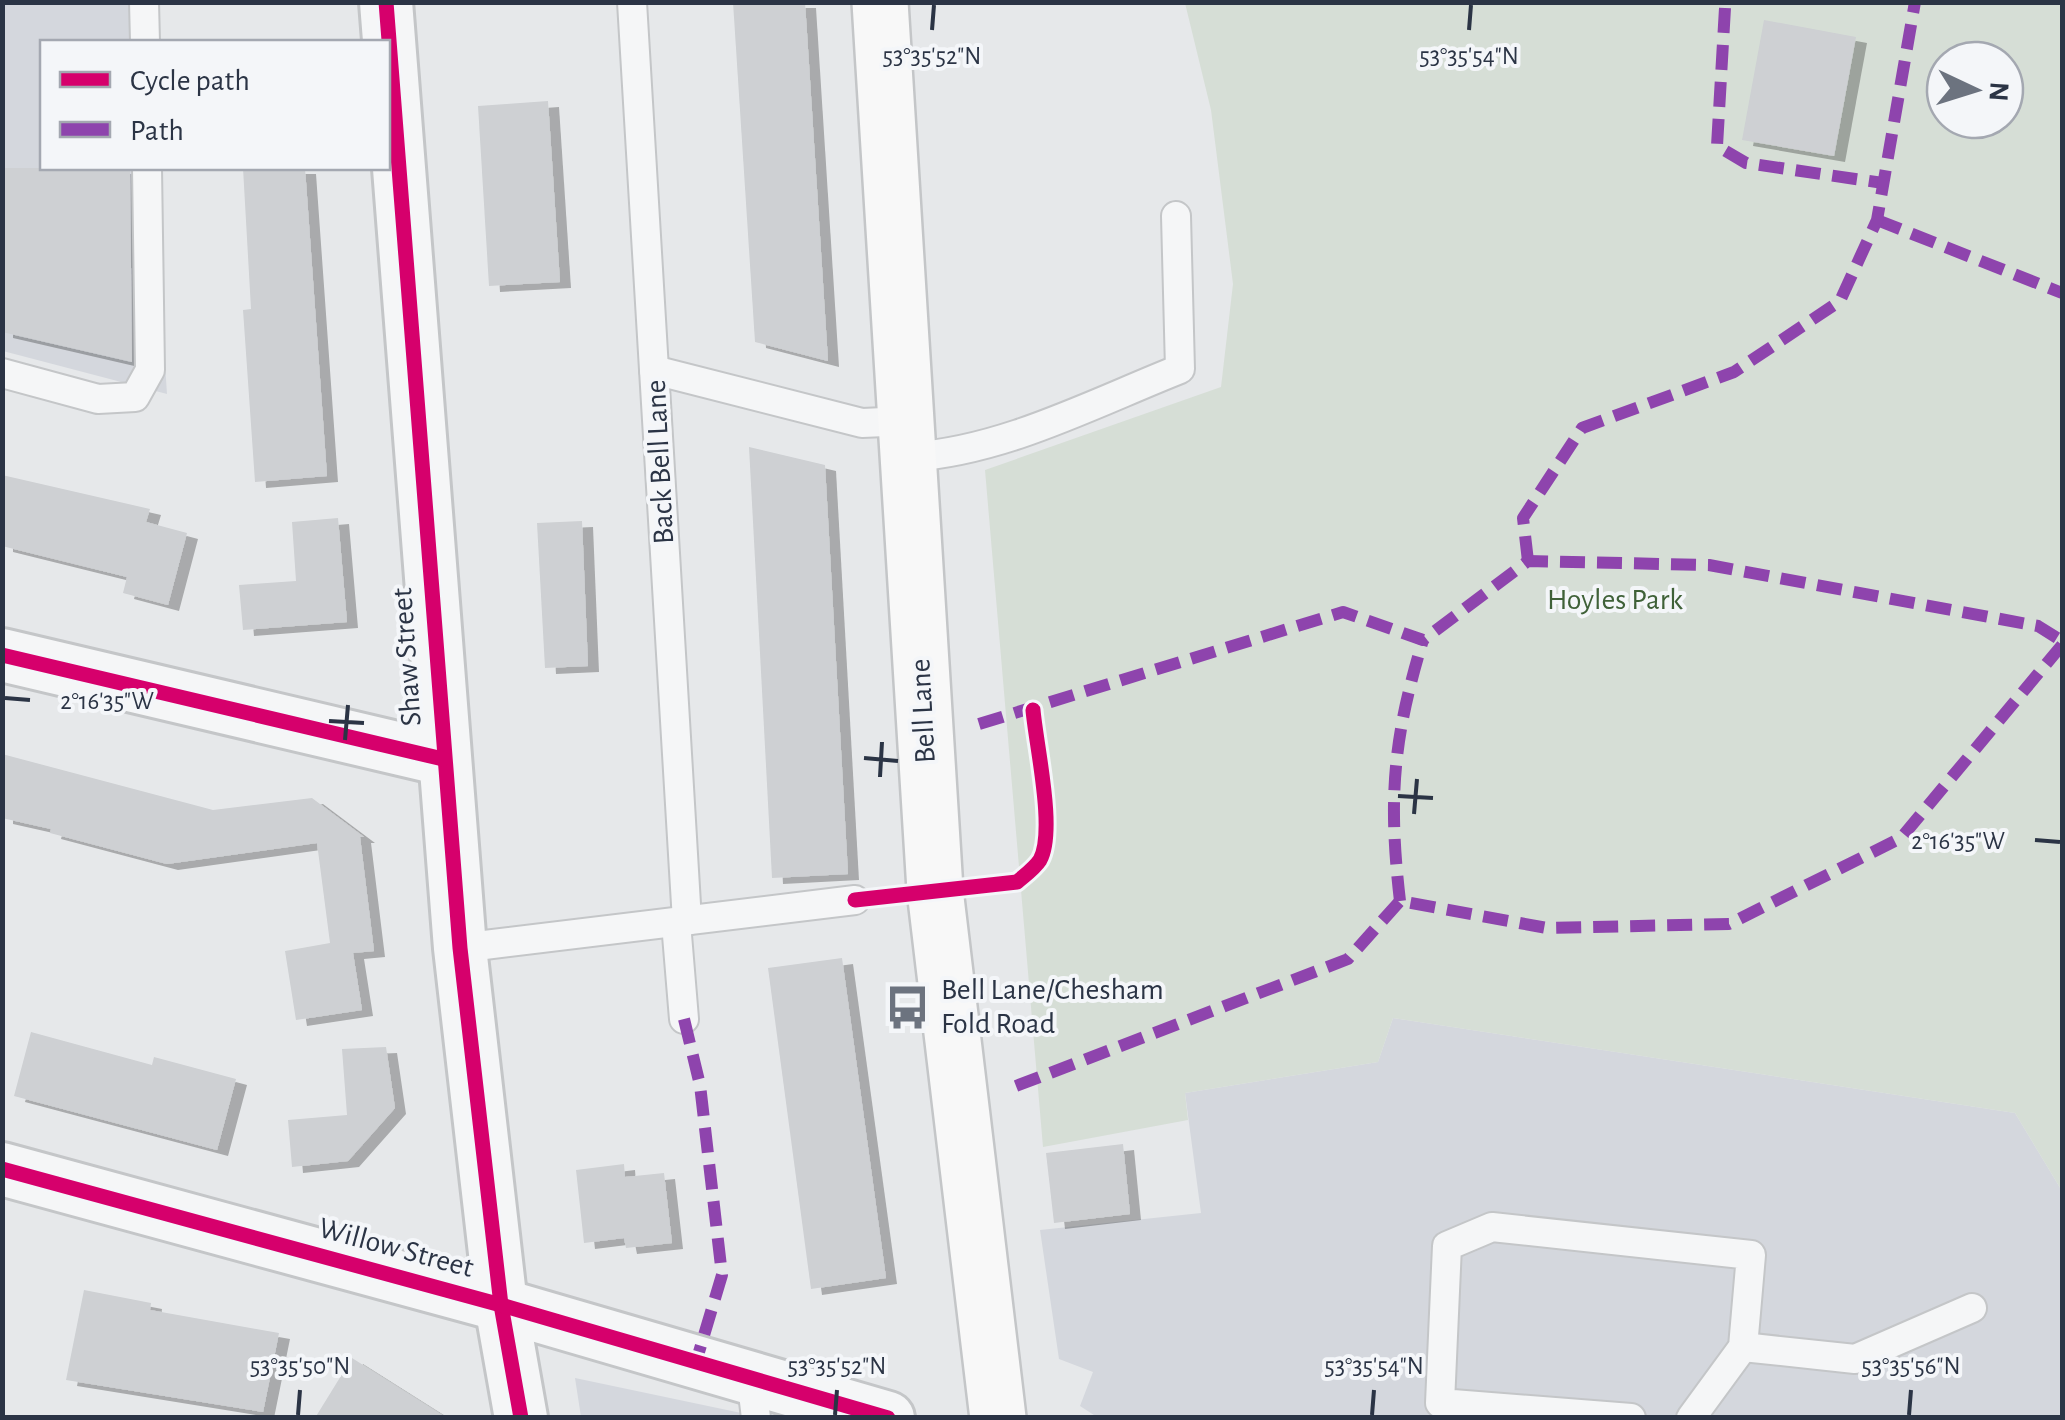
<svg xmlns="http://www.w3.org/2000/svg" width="2065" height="1420" font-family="'Alegreya Sans',sans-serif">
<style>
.built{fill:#d4d7dd}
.green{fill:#d6ded6;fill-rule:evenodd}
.building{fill:#ced0d3;filter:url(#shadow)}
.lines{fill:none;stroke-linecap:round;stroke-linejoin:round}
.service-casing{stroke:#c4c6c8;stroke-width:32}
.minor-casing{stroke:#c4c6c8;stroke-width:58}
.secondary-casing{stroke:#c4c6c8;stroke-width:60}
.service{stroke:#f5f6f7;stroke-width:28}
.minor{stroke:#f5f6f7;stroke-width:52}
.secondary{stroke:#f8f8f8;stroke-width:55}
.quiet{stroke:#8e44ad;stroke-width:12;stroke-dasharray:25 12;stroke-linecap:butt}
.cycleway-casing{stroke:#f4f6f9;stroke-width:21}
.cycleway{stroke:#d6006c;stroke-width:15}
.ticks{fill:none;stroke:#2b3445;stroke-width:4}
.labels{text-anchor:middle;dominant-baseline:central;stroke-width:8;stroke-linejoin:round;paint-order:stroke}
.street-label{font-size:30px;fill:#2b3445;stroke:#f4f6f9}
.park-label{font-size:30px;fill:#3f6138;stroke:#f4f6f9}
.poi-label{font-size:30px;fill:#2b3445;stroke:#f4f6f9;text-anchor:start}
.ticks-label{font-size:25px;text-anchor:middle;fill:#2b3445;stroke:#f4f6f9;stroke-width:8;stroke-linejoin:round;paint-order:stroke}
</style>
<defs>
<filter id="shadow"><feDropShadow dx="11" dy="6" stdDeviation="0" flood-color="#0004"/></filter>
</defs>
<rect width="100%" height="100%" fill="#e6e8ea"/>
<!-- built -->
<g class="built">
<path d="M2,3H142L144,42H42V168H152L167,394L3,351Z"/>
<path d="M1393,1018L2015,1113L2062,1191V1417H1097L1080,1406L1093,1372L1059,1359L1040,1230L1201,1213L1185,1093L1378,1062Z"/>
<path d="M575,1378L746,1414V1417H581Z"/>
</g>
<!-- green -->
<path class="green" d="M1185,3H2062V1191L2015,1113L1393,1018L1378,1062L1185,1093L1188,1120L1043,1147L985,470L1221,387L1233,284L1211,110ZM1945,60H2005V120H1945Z"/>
<!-- building -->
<g class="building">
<path d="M733,2H805L828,361L755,342Z"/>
<path d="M1764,20L1856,37L1834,156L1742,140Z"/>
<path d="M548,101L560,282L489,286L478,106Z"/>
<path d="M2,168H130L132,362L2,332Z"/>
<path d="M243,168H305L327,476L255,482L243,310L251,309Z"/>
<path d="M749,447L825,465L848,874L772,878Z"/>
<path d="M2,475L150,509L146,522L187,533L168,605L123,593L127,577L2,546Z"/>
<path d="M338,518L347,622L243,630L239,585L296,581L292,522Z"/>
<path d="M582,521L588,666L545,668L537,523Z"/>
<path d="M2,754L213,810L312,798L364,837H360L374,951L353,953L362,1010L296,1020L285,951L330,943L317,843L167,864L50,833L51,829L2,818Z"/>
<path d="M842,958L886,1278L811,1289L768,968Z"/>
<path d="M31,1032L152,1065L154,1057L236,1079L217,1150L14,1096Z"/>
<path d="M386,1047L395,1108L348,1161L292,1167L288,1120L347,1115L342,1049Z"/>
<path d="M1123,1144L1130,1214L1054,1223L1046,1153Z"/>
<path d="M624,1164L625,1177L664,1173L672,1243L626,1248L624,1238L584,1243L576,1170Z"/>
<path d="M84,1290L151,1303L150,1310L279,1333L263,1412L66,1380Z"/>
<path d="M352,1358L447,1418H315Z"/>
</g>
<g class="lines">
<defs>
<g id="service">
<path d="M144,2L145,42"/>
<path d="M632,2L687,921"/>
<path d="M654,370L862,423L908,421"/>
<path d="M2,373L98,399L135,397L150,370L147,168"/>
<path d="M910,457C1004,451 1094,403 1180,369L1176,216"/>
<path d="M676,923L684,1019"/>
<path d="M460,948L855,900"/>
<path d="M1743,1347L1855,1359L1972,1308"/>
<path d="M751,1377L756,1418"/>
<path d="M1631,1418L1440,1403L1447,1246L1492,1227L1751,1255L1743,1347L1691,1418"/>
</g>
<g id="minor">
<path d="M386,2L460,948L501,1305L521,1418"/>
<path d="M2,655L443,759"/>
<path d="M2,1169L501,1305L888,1418"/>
</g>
<path id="secondary" d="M880,2L935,890L998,1418"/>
</defs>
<!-- service casing -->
<use href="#service" class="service-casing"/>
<!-- minor casing -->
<use href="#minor" class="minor-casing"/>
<!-- secondary casing -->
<use href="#secondary" class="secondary-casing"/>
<!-- service -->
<use href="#service" class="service"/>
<!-- minor -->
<use href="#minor" class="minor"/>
<!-- secondary -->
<use href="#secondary" class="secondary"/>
<!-- quiet -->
<g class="quiet">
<path d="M1725,8L1717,146L1746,163L1883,183"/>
<path d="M1877,220L2062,293"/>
<path d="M1528,561L1523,518L1582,428L1734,372L1840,301L1877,220L1915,2"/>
<path d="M979,724L1343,612L1423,640L1528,561L1709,565L2038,626L2062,641"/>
<path d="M1400,901C1388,798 1393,739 1423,640"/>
<path d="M684,1019L700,1085L722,1275L696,1362"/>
<path d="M1016,1086L1348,959L1400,901L1547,928L1729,924L1901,838L2062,645"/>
</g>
<defs>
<g id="cycleway">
<path d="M386,2L460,948L501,1305L521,1418"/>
<path d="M2,655L443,759"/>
<path d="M855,900L1017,882C1025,875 1034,869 1040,860C1056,831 1036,745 1033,710"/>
<path d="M2,1169L501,1305L888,1418"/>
</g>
</defs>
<!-- cycleway casing -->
<use href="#cycleway" class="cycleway-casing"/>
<!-- cycleway -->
<use href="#cycleway" class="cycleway"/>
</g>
<!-- ticks -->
<path class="ticks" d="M932,30L934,5M1469,30L1471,5M5,698L30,700M329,721L364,723M345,740L348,705M864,758L898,761M880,777L882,742M1398,796L1433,798M1414,814L1417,779M2035,840L2060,842M298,1415L300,1390M835,1415L837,1390M1372,1415L1374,1390M1909,1415L1911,1390"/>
<!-- icons -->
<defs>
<symbol id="bus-bare" viewBox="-9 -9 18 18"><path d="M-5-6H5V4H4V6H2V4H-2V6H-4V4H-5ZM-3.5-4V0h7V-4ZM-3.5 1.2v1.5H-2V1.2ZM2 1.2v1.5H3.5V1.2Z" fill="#6c737f" stroke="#f4f6f9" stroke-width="2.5" paint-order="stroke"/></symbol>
</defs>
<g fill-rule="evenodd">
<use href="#bus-bare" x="876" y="976" width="63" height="63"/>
</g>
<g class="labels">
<!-- street labels -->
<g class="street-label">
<text transform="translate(660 462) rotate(-93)">Back Bell Lane</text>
<text transform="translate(407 657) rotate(-94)">Shaw Street</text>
<text transform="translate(923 711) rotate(-93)">Bell Lane</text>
<text transform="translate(396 1248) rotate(15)">Willow Street</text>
</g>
<!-- park labels -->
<g class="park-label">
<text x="1615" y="600">Hoyles Park</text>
</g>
<!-- poi labels -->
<g class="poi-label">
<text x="941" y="990">Bell Lane/Chesham<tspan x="941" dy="34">Fold Road</tspan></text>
</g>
</g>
<g class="ticks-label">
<text x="932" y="64">53°35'52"N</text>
<text x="1469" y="64">53°35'54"N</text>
<text x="107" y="709">2°16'35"W</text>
<text x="1958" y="849">2°16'35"W</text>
<text x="300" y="1374">53°35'50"N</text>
<text x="837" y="1374">53°35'52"N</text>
<text x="1374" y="1374">53°35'54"N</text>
<text x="1911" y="1374">53°35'56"N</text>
</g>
<!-- border -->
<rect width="2065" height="1420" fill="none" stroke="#2b3445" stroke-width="10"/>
<!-- legend -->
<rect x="40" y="40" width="350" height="130" fill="#f4f6f9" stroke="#a4a8b1" stroke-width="2.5"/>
<rect x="60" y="72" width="50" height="15" fill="#d6006c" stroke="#a4a8b1" stroke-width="2.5"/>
<text x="130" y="90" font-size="30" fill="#2b3445">Cycle path</text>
<rect x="60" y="122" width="50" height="15" fill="#8e44ad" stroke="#a4a8b1" stroke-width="2.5"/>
<text x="130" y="140" font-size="30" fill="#2b3445">Path</text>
<!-- north arrow -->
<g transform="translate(1975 90) rotate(94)"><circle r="48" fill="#f4f6f9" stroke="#a4a8b1" stroke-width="2.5"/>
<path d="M0-8L18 38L0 25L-18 38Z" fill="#6c737f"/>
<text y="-15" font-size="28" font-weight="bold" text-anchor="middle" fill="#2b3445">N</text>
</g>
</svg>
